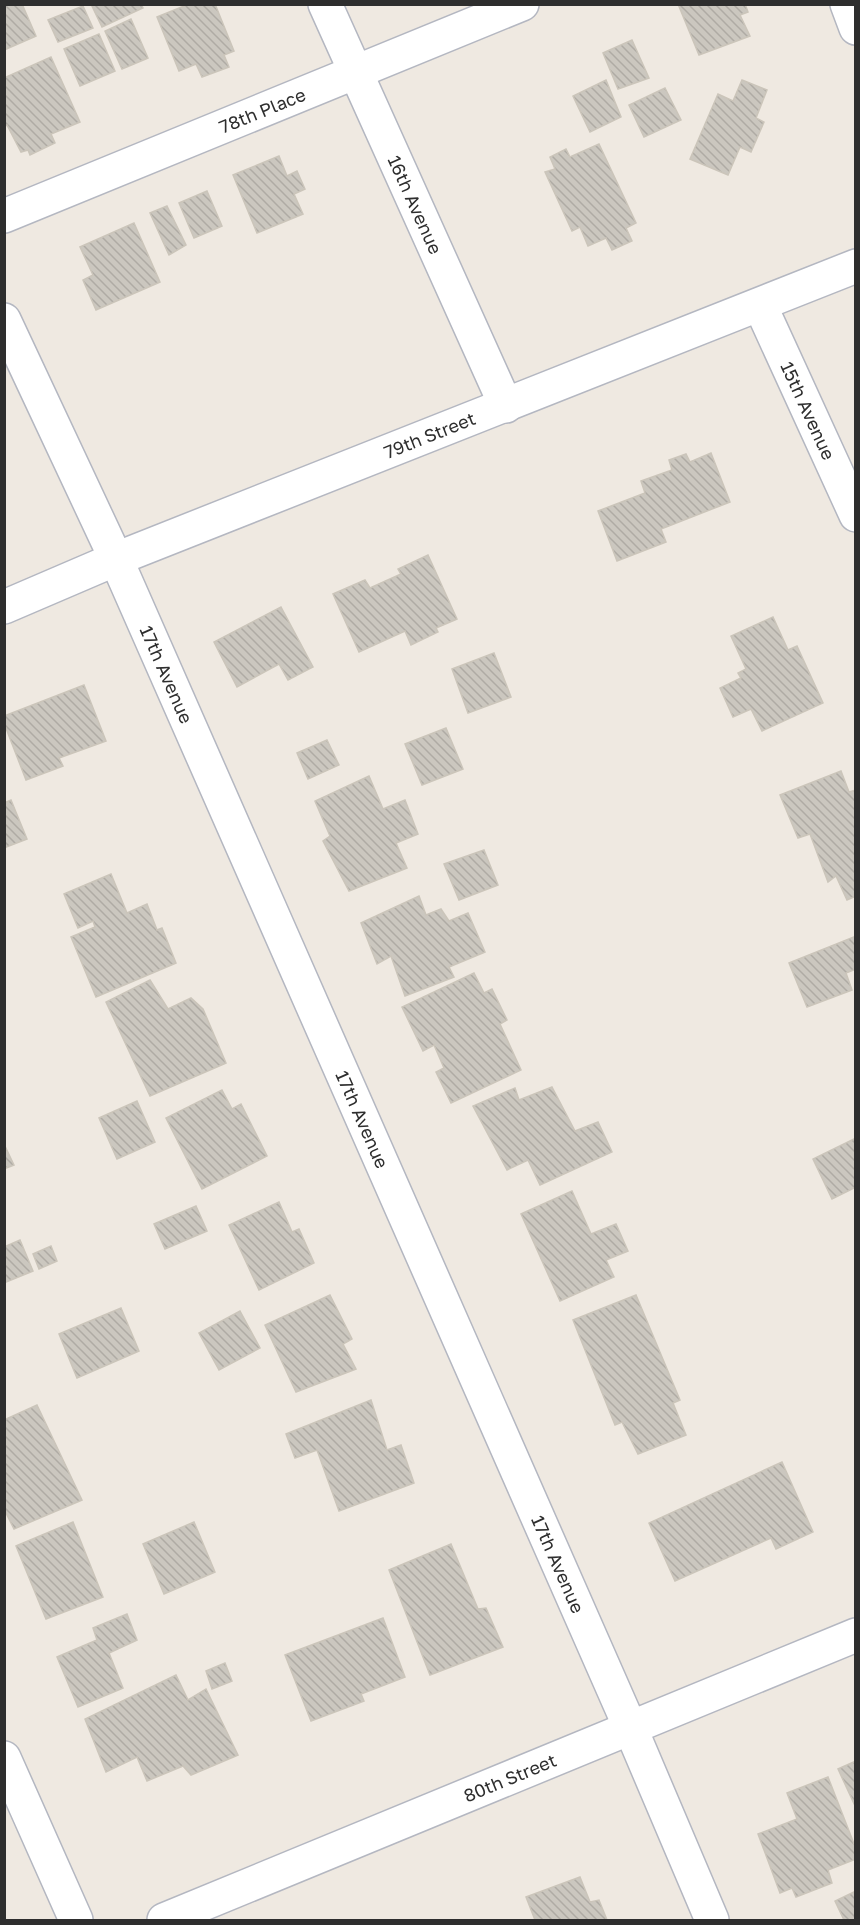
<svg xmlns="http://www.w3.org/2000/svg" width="860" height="1925" font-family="'Golos Text',sans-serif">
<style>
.building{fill:url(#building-back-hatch);stroke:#cbc5ba;stroke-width:1.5}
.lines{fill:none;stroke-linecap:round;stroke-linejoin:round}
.street-casing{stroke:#b4b7c1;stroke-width:36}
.secondary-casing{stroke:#b4b7c1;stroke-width:36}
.street{stroke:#fff;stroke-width:33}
.secondary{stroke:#fff;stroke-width:33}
.labels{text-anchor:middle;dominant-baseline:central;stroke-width:6;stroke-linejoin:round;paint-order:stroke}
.street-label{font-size:18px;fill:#2e2e2e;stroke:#fff}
</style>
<defs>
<pattern id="building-back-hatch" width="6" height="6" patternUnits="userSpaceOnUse" patternTransform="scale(1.5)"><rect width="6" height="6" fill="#cbc7bf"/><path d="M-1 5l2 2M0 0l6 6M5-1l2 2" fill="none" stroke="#afaba4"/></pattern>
</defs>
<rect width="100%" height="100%" fill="#efe9e1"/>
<!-- building -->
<g class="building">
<path d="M4,4H22L36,36L4,50Z"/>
<path d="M91,4H141L143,8L102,27Z"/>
<path d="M189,4H215L234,51L224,55L229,67L202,77L196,64L179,71L157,17Z"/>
<path d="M678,4H745L748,12L740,15L750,36L699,55Z"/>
<path d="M83,6L93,28L58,42L48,20Z"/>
<path d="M131,19L148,58L122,69L105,31Z"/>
<path d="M99,34L115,71L80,86L64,49Z"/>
<path d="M632,40L649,78L618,89L603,53Z"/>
<path d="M51,57L80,122L51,134L55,143L30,155L28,150L21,152L7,125L4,127V78Z"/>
<path d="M606,80L621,117L590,132L573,96Z"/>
<path d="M742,80L767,90L756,118L764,122L751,152L740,147L728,175L690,159L718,94L733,101Z"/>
<path d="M665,88L681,120L644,137L629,105Z"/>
<path d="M599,144L636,223L626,228L632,241L612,250L606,238L588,246L580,227L572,231L545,172L555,169L550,157L566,149L570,157Z"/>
<path d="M279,156L287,176L297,171L305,189L294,194L303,214L257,233L233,175Z"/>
<path d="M207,191L222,226L194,238L179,203Z"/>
<path d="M167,206L186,245L169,255L150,213Z"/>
<path d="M134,223L160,282L96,310L83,280L93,275L80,247Z"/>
<path d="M711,453L730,502L661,529L666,542L617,561L598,511L645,493L641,481L672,470L669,460L686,454L690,462Z"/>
<path d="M428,555L457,619L436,628L438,632L411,645L405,631L359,652L333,594L365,580L370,588L401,574L398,569Z"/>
<path d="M281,607L313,667L288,680L279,664L237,687L214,642Z"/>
<path d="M773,617L788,650L797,646L823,703L762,731L751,709L733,717L720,688L741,678L738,673L746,669L731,636Z"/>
<path d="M494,653L511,697L468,713L452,669Z"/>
<path d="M84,685L106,741L59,758L63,766L26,780L4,723V716Z"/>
<path d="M446,728L463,769L422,785L405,744Z"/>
<path d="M327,740L339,765L308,779L297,753Z"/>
<path d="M841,771L849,792L856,790V896L847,900L836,876L828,882L810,834L798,838L780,795Z"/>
<path d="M369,776L383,809L405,800L418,834L396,843L407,868L349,891L323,841L330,836L315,801Z"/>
<path d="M11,800L27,839L4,848V803Z"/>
<path d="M484,850L498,885L459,900L444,864Z"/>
<path d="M111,874L127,913L147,904L157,930L162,928L176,963L96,997L71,937L95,927L93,921L78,928L64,894Z"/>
<path d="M419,896L426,915L441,909L449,921L468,913L485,952L449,967L454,977L405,996L391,956L377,964L361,923Z"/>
<path d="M856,936V969L846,973L852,990L807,1007L789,963Z"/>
<path d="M474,973L484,993L492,989L507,1020L500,1024L521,1070L451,1103L436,1072L444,1068L434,1045L423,1051L402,1007Z"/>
<path d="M150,980L168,1009L191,998L203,1009L226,1063L150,1096L106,1002Z"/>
<path d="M552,1087L575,1131L598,1122L612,1152L540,1185L528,1160L507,1170L473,1106L515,1088L519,1100Z"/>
<path d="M222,1090L232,1109L241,1104L267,1156L202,1189L166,1118Z"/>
<path d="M137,1101L155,1142L117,1159L99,1118Z"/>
<path d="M856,1138V1187L832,1199L813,1159Z"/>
<path d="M4,1144L14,1165L4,1169Z"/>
<path d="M572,1191L591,1234L616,1224L628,1251L606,1260L614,1277L560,1301L521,1214Z"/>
<path d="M279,1202L292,1232L299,1229L314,1263L259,1290L229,1225Z"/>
<path d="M196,1206L207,1231L165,1249L154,1224Z"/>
<path d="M20,1240L33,1271L4,1283V1247Z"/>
<path d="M51,1246L57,1261L39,1269L33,1254Z"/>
<path d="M330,1295L352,1339L343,1344L356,1369L296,1392L265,1325Z"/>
<path d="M636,1295L680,1400L673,1403L686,1435L638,1454L622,1422L615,1425L573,1320Z"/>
<path d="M121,1308L139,1351L77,1378L59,1334Z"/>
<path d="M240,1311L260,1348L219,1370L199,1333Z"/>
<path d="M371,1400L387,1450L401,1445L414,1483L339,1511L317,1450L295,1458L286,1434Z"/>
<path d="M37,1405L82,1500L14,1529L4,1509V1420Z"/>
<path d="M782,1462L813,1532L776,1549L771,1538L675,1581L649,1523Z"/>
<path d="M73,1522L103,1597L46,1619L16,1546Z"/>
<path d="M194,1522L215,1572L164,1594L143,1544Z"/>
<path d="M451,1544L478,1609L486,1608L503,1647L430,1675L389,1570Z"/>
<path d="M127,1614L137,1640L109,1653L123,1688L78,1707L57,1657L97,1640L93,1628Z"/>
<path d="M383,1618L405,1677L361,1694L364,1701L311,1721L285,1655Z"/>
<path d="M225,1663L232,1681L212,1689L206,1671Z"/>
<path d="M176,1675L188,1700L206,1689L238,1755L191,1775L183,1766L147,1781L137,1757L106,1772L85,1719Z"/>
<path d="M856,1761V1808L838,1769Z"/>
<path d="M828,1777L856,1849V1859L828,1870L832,1883L796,1897L792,1888L780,1893L758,1834L797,1819L787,1793Z"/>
<path d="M580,1877L590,1902L599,1900L607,1920H535L526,1897Z"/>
<path d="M856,1891V1920H844L835,1901Z"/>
</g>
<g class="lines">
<defs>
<g id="street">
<path id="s1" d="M325,4L506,406"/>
<path d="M847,4L856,28"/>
<path id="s2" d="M4,216L522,4"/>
<path id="s3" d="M760,305L856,515"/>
<path id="s4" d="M4,320L116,559L630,1727L712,1920"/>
<path id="s5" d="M4,607L116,559L856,266"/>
<path d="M4,1758L76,1920"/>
</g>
<g id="secondary">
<path id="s6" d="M164,1920L856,1635"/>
</g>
</defs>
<!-- street casing -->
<use href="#street" class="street-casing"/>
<!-- secondary casing -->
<use href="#secondary" class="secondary-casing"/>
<!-- street -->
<use href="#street" class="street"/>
<!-- secondary -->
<use href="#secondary" class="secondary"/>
</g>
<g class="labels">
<!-- street labels -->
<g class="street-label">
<text stroke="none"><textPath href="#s2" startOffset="279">78th Place</textPath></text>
<text stroke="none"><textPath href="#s1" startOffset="220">16th Avenue</textPath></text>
<text stroke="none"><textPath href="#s3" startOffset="116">15th Avenue</textPath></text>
<text stroke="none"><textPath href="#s5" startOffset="459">79th Street</textPath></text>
<text stroke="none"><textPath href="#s4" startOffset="390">17th Avenue</textPath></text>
<text stroke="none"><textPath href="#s4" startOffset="876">17th Avenue</textPath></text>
<text stroke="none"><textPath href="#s4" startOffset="1362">17th Avenue</textPath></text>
<text stroke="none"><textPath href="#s6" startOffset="374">80th Street</textPath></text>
</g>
</g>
<!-- border -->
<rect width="860" height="1925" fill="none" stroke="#2e2e2e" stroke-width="12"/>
</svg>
